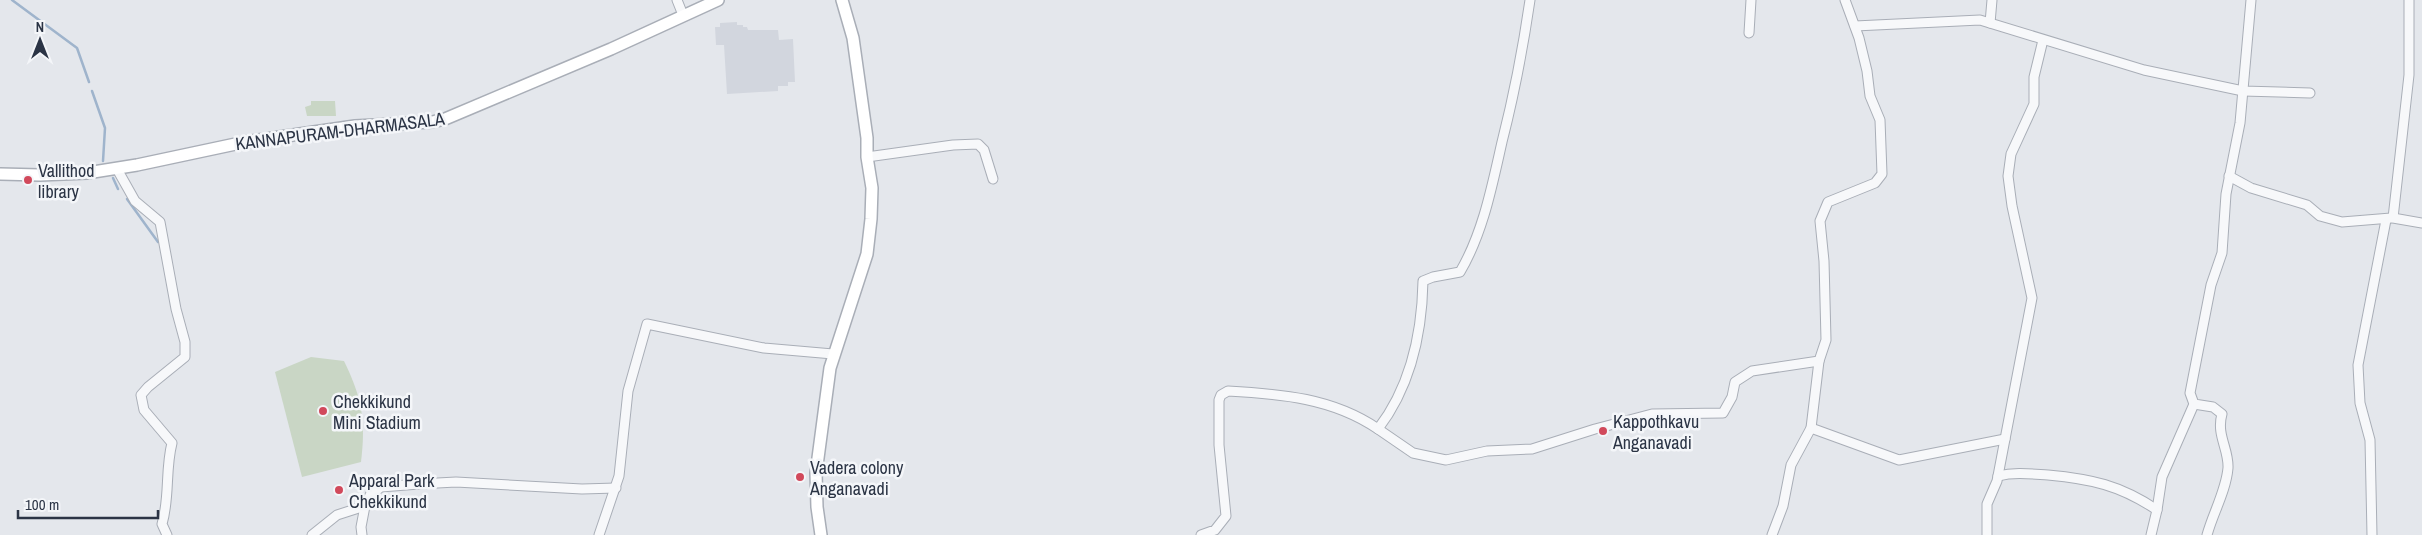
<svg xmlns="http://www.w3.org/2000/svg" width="2422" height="535" font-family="'Archivo Narrow',sans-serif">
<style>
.built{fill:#d2d6de}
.green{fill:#c9d6c5}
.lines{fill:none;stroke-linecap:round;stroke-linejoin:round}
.stream{stroke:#9fb4cc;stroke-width:2.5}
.minor-casing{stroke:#a9aeb7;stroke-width:11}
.secondary-casing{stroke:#a9aeb7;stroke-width:14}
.minor{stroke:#f7f8fa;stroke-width:9}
.secondary{stroke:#fff;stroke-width:11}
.poi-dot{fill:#d1495b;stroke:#f4f6f9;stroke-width:2}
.labels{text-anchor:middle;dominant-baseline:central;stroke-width:5;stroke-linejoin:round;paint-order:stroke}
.street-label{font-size:18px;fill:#2b3445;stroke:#f4f6f9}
.poi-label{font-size:18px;fill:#2b3445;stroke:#f4f6f9;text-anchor:start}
</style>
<rect width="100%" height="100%" fill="#e4e7ec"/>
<!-- built -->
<path class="built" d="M737,22V25H743V27H747L748,30H778L779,40L793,39L795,82H788V86H778V91L727,94L724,45H716L715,27H720V23Z"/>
<!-- green -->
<g class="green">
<path d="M311,101H335L336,116H307L305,107L311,105Z"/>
<path d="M311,357L344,361C362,398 366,420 361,462L302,477L275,372Z"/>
</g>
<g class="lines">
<!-- stream -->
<g class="stream">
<path d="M12,0L77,48L89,82"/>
<path d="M92,91L105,128L103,161"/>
<path d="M113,178L118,189"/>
<path d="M127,199L158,242"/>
</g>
<defs>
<g id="minor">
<path d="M677,0L683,15"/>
<path d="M2409,0V75L2393,218L2422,223"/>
<path d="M1990,23L1992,0"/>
<path d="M1855,26L1980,20L2144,70L2243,91L2310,93"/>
<path d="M1749,33L1751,0"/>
<path d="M867,157L953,145L978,144L984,150L993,179"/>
<path d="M117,169L135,201L160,222L176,309L185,342V357L148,387L141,395L144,410L172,443C165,470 170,497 162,524L167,535"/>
<path d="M2229,176L2251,188L2307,205L2320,216L2342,222L2391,218"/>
<path d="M1811,428L1899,460L2005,439"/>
<path d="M1378,429L1413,453L1446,460L1487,451L1532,449L1595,429L1652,414L1723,413L1732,397L1735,382L1752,371L1819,361L1826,340L1824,261L1820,221L1828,202L1875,183L1882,174L1880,120L1870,96L1867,71L1859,38L1845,0"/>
<path d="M1998,476C2015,472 2031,474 2048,475C2091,479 2120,485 2157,510L2151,535"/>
<path d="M2157,510L2162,477L2194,404"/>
<path d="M312,535L337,515L365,506L370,495L381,487L419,484L456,482L582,489L616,488"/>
<path d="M362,535L361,527L365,506"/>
<path d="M599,535L619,476L628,391L647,324L764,348L833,354"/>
<path d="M1201,535L1215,530L1226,516L1219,445V400L1221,395L1228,391C1281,394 1333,398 1378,429C1411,386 1422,335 1423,281L1433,277L1460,272C1483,233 1492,186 1502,142C1514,95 1523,48 1530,0"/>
<path d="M1772,535L1783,506L1791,465L1811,428L1819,361"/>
<path d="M1987,535V504L1997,481L2032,298L2012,206L2008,176L2011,154L2034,104V77L2043,40"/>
<path d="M2207,535C2213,513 2226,491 2228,468C2229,449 2216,435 2222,414L2213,407L2194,404L2190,393L2211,285L2222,253L2226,194L2240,123L2251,0"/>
<path d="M2372,535L2370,440L2360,403L2358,365L2386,220"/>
</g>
<g id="secondary">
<path d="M0,174L40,175L87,173L137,165L245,142L355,126L432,122L445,119L611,49L718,0"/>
<path d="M821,535L817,507L816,473L830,368L867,254L871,219L872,188L867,157V138L853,38L842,0"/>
</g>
</defs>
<!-- minor casing -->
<use href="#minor" class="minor-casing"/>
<!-- secondary casing -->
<use href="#secondary" class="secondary-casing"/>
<!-- minor -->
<use href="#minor" class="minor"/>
<!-- secondary -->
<use href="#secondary" class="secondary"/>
</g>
<!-- markers -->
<g class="poi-dot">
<circle cx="28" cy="180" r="5"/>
<circle cx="323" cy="411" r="5"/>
<circle cx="1603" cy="431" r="5"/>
<circle cx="800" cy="477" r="5"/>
<circle cx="339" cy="490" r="5"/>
</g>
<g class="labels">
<!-- street labels -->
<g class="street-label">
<text transform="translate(340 131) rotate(-7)">KANNAPURAM-DHARMASALA</text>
</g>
<!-- poi labels -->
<g class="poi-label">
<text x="38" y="170">Vallithod<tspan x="38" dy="21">library</tspan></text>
<text x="333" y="401">Chekkikund<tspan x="333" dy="21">Mini Stadium</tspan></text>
<text x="1613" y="421">Kappothkavu<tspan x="1613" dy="21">Anganavadi</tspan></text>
<text x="810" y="467">Vadera colony<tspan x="810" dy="21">Anganavadi</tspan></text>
<text x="349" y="480">Apparal Park<tspan x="349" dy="21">Chekkikund</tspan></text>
</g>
</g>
<!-- north arrow -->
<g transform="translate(40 40)" stroke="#f4f6f9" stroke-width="4" paint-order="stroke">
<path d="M0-4L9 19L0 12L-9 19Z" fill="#2b3445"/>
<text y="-8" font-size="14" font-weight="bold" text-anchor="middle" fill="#2b3445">N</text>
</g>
<!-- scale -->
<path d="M18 510v8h140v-8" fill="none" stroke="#2b3445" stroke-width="2.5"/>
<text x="25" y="510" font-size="15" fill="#2b3445" stroke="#f4f6f9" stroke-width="4" paint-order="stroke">100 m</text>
</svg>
